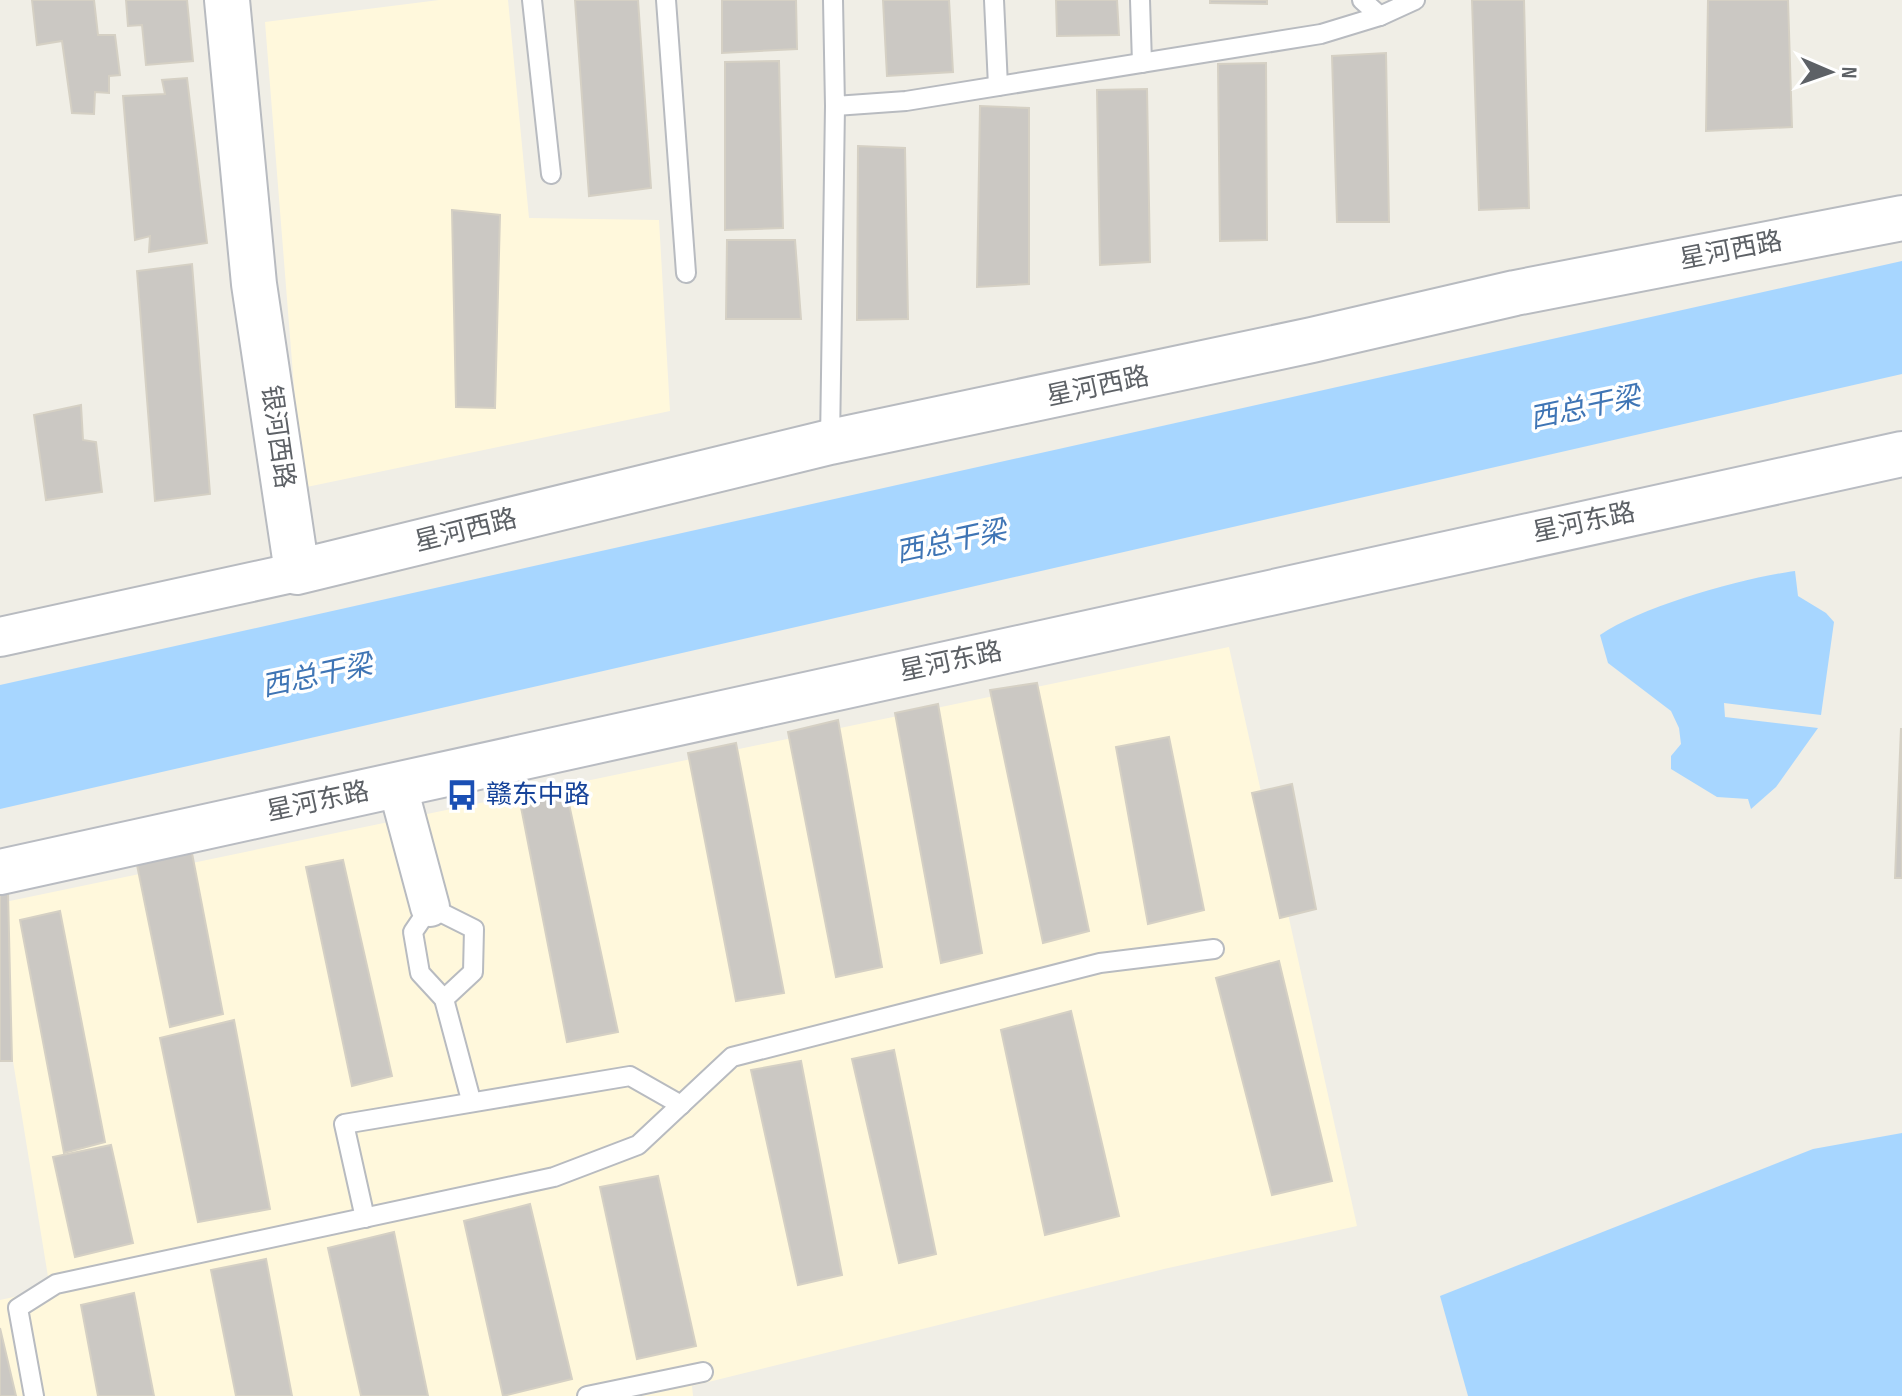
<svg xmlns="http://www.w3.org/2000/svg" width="1902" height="1396" font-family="'Sofia Sans Condensed','Noto Sans SC',sans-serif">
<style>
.commercial{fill:#fff8dc}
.water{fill:#a7d6ff}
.building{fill:#cbc8c3;stroke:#d5d0c4;stroke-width:2}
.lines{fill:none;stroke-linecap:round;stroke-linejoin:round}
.service-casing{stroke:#b8bbc0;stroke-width:22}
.minor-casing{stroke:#b8bbc0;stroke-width:42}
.tertiary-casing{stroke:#b8bbc0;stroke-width:48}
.secondary-casing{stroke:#b9bcc2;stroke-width:48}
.service{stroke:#fff;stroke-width:18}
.minor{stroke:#fff;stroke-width:38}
.tertiary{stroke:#fff;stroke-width:44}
.secondary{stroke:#fff;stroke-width:44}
.labels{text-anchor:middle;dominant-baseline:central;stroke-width:7;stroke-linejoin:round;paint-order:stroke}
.street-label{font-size:26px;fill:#5d6166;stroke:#fff}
.transit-label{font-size:26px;fill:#164399;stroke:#fff;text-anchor:start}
.water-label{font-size:28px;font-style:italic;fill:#3f75b5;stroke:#fff}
</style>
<rect width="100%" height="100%" fill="#f0eee6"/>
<!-- commercial -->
<g class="commercial">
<path d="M439,0H508L529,218L659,220L670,411L302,488L265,22Z"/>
<path d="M1229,647L1357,1226L1164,1269L692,1386L693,1396H0V1300L50,1289L0,981V903Z"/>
</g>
<!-- water -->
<g class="water">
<path d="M1902,261V374L0,809V685Z"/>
<path d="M1795,571L1798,596L1826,613L1834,622L1821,715L1724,703L1725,717L1818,728L1776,787L1751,809L1748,799L1717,797L1671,769V756L1681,744L1679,728L1671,711L1608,663L1600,635C1643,606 1743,578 1795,571Z"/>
<path d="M1902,1133V1396H1468L1440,1296L1813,1149Z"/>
</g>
<!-- building -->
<g class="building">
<path d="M32,0H94L98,35H115L120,75L109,76V93L95,92L94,114L72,113L62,41L37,45Z"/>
<path d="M126,0H187L193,61L146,65L142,25L128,26Z"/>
<path d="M575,0H638L651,188L589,196Z"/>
<path d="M722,0H796L797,49L722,53Z"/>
<path d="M883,0H949L953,72L887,76Z"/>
<path d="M1056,0H1117L1119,35L1057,36Z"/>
<path d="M1210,0H1267V4L1210,3Z"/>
<path d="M1472,0H1524L1529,208L1479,210Z"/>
<path d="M1708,0H1788L1792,127L1706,131Z"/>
<path d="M1386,53L1389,222H1337L1332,56Z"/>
<path d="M779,61L783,228L725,230V62Z"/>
<path d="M1266,63L1267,240L1220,241L1218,64Z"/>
<path d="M187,78L207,243L149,252L150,236L135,240L123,96L165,94L162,80Z"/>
<path d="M1147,89L1150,262L1100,265L1097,90Z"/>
<path d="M980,106L1029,108V284L977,287Z"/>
<path d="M858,146L905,148L908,319L857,320Z"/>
<path d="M452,210L500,215L495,408L456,407Z"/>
<path d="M727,240H795L801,319H726Z"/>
<path d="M192,264L210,494L155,501L137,271Z"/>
<path d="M81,405L83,440L96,442L102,492L46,500L34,415Z"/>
<path d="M1037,683L1089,931L1043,943L990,690Z"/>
<path d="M938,704L982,953L941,963L895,713Z"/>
<path d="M838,720L882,967L836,977L788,732Z"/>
<path d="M1901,728L1902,878H1895Z"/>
<path d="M1169,737L1204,910L1148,924L1116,747Z"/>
<path d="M736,743L784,993L736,1001L688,753Z"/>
<path d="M1292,784L1316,909L1280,918L1252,793Z"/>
<path d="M566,790L618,1032L567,1042L520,802Z"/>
<path d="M191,848L223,1014L170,1027L136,860Z"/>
<path d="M343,860L392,1076L352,1086L306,867Z"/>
<path d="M0,892H8L12,1061H0Z"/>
<path d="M60,911L105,1142L64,1153L20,920Z"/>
<path d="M1279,961L1332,1181L1272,1195L1216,978Z"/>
<path d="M1071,1011L1119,1216L1045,1235L1001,1030Z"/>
<path d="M234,1020L270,1209L198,1222L160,1038Z"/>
<path d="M894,1050L936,1254L899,1263L852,1059Z"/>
<path d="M801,1061L842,1275L798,1285L751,1070Z"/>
<path d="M111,1145L133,1243L75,1257L53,1157Z"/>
<path d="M658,1176L696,1346L637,1359L600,1187Z"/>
<path d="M530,1204L572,1379L503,1396L464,1221Z"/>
<path d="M394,1232L428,1396H361L328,1248Z"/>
<path d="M266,1259L292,1396H236L211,1270Z"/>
<path d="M134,1293L154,1396H98L81,1305Z"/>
<path d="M0,1328L16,1396H0Z"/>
</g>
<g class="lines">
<defs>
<g id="service">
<path d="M532,0L551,174"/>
<path d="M666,0L686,273"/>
<path d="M833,0L835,106L906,101L1321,34L1380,16"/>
<path d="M994,0L998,86"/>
<path d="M1140,0L1142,63"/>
<path d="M1362,0L1380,16L1415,0"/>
<path d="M830,442L835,106"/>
<path d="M430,907L474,929L473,972L444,999L420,973L413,932Z"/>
<path d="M444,999L471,1100"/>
<path d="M365,1218L344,1124L630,1076L681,1105"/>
<path d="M34,1396L18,1308L56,1284L554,1177L638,1145L732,1057L1100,963L1214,949"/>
<path d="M587,1396L703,1372"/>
</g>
<g id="minor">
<path d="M0,637L297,572"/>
<path d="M397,784L430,907"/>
</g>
<path id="tertiary" d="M227,0L254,284L297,572L830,442L1312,340L1515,293L1902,218"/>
<path id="secondary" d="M0,872L1902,454"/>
</defs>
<!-- service casing -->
<use href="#service" class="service-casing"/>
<!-- minor casing -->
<use href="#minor" class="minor-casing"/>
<!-- tertiary casing -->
<use href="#tertiary" class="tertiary-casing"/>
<!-- secondary casing -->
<use href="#secondary" class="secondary-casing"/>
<!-- service -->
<use href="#service" class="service"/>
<!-- minor -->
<use href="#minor" class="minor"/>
<!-- tertiary -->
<use href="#tertiary" class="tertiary"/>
<!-- secondary -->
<use href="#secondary" class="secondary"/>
</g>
<!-- icons -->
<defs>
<symbol id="bus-bare" viewBox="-9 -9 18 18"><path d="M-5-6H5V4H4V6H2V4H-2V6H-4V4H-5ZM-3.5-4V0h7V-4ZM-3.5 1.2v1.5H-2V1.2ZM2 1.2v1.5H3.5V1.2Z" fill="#1a4fb4" stroke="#fff" stroke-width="2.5" paint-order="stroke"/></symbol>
</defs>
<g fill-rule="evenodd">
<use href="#bus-bare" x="440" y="773" width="44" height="44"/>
</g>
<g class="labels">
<!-- street labels -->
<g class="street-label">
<text transform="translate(1731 251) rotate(-11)">星河西路</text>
<text transform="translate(1098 387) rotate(-12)">星河西路</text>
<text transform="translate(277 437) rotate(82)">银河西路</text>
<text transform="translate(1584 523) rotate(-12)">星河东路</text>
<text transform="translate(466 531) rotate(-14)">星河西路</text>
<text transform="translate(951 662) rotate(-12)">星河东路</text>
<text transform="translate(318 802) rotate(-12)">星河东路</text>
</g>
<!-- transit labels -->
<g class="transit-label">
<text x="486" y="795">赣东中路</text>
</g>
<!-- water labels -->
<g class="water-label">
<text transform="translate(1585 408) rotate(-12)">西总干梁</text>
<text transform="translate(951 542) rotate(-12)">西总干梁</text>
<text transform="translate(317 676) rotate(-12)">西总干梁</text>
</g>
</g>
<!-- north arrow -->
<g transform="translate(1830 72) rotate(92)" stroke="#ffffff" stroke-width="6" paint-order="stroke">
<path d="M0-6L14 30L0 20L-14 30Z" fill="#5d6166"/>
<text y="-12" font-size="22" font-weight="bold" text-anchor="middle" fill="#5d6166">N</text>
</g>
</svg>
